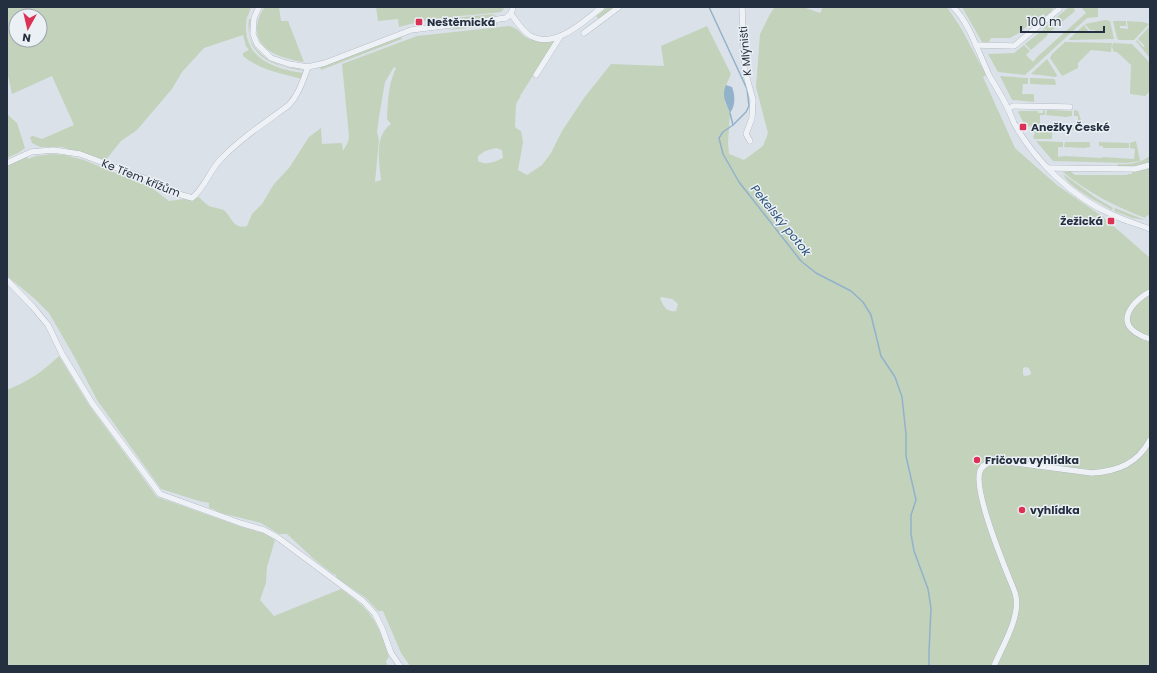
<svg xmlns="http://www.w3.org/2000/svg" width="1157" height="673" font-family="Poppins,sans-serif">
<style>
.green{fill:#c3d2bb;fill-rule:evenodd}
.water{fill:#92b2cc}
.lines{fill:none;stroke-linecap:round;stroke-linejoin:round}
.stream{stroke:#92b2cc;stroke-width:1.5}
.minor-casing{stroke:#a0a8b2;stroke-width:6}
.minor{stroke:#eef1f6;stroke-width:5.5}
.poi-dot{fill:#dc3155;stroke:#ebf0f5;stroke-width:1.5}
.labels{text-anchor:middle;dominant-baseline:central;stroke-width:3;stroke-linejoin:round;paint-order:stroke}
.poi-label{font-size:11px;font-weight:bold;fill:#242f3f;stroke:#ebf0f5;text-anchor:start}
.street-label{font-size:11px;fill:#242f3f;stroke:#ebf0f5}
.water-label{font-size:12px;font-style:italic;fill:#2a5177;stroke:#ebf0f5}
</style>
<rect width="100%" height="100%" fill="#dbe1e8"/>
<!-- green -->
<g class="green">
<path d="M7,7H251L248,16L247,17C240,56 271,69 304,73L302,79C281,73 260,70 243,56V53L249,50L246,46L243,35L204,48L182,72L172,89L137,130L121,141L105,161L62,147H40L32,143L30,137L33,136L42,139L74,125L52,76L12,94L7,71ZM16,16H40V40H16Z"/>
<path d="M265,7H279L281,21H288L304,62C285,59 255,52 257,27C258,19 260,13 265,7Z"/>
<path d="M376,7H505L501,12C466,16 432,17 399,27L398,19L378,21Z"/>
<path d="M608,7H616L599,19L596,16Z"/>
<path d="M775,7H803L820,13L823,7H947L961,28L986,75L983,77L1015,148L1058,186L1102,216L1150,258V666H410L401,653L383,611H378L366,598L337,578L335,574H333L315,560L287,534H279L261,523L221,513L213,509L209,508V503L199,501L161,489L97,400L75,358L49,313L35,299L7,276V165L27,156L28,159L36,156L52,154L65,155L84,160L152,188L169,201L199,197C202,200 206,204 209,206C214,208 221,208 225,211C232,218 234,230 247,226L252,214L262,204L274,184L289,168L309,137L321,128L322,144L342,143L343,151L348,142L349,136L342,64L417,36L509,26C520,29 519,33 527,38C536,43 545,41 555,41L520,96H521L520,97L516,104L515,126L516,128L521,131L523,142L518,170L527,175L542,165L551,153L562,131L584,98L611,64L664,66L661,46L707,26L731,74L725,88V102L730,113L728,143L729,154L744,160L763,146L768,133L756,87L760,34L770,14ZM394,67L396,68C388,84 388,101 387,119L391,124C374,136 379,161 381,180L375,182L379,140L377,132L379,117L385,82ZM496,148L502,150L503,158C494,162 487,166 478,161V156L485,151ZM662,297L672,299L678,304L676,311C667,313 663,306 660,298ZM1026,367L1029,368L1031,373L1030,375L1024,376L1023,374V368Z"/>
<path d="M962,7H1054L1047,17L1043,14L1019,33L1010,38H991L989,42H982Z"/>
<path d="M1069,7H1073L1075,10L1074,12L1057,26L1052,21Z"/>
<path d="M1081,7H1098V17L1087,18L1025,75L998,72L988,54L1014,53L1024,45L1030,51L1026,55L1033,62L1037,57L1086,13Z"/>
<path d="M493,14L497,17L451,20H435Z"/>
<path d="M249,19H251C250,25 248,32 250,38C255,53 271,63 286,67C292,68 299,68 304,71C273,66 244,57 249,19Z"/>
<path d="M1105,20L1110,21L1114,39L1070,40L1069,39L1084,25L1089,32L1095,33V30H1090L1085,24Z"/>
<path d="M1113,21H1126V26H1120V28L1128,29L1127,21L1143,22L1149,24L1134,40H1119L1117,38Z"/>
<path d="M1051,22L1056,27L1049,33L1044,28Z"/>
<path d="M497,23V25L447,30L460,27Z"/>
<path d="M1150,26V56L1149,57L1137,42L1136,41L1137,40L1143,47L1145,46L1138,39Z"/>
<path d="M1044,29L1048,34L1047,36L1031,50L1025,44Z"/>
<path d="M401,37L402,39L321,70L320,67Z"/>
<path d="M1065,42L1112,43L1111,52L1091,50L1078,63V68L1062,76L1050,58L1052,54Z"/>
<path d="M1113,43L1132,44L1150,63V91L1145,96L1130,94L1131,65L1117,52H1114L1112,47Z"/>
<path d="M1047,59L1057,75L1056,77L1031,74Z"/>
<path d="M1000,76L1028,78V84H1023L1022,94H1034V102L1012,100Z"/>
<path d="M1030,78L1054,79L1055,80L1056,85L1030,84Z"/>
<path d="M1043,110L1045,111V115H1040V125L1078,126V116H1074V110L1078,111L1083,127L1081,130L1052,129V139H1034L1033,136L1035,134L1030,126L1026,127L1018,112L1020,111H1038V113H1043Z"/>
<path d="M1047,110L1072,111V116L1066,117L1046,115Z"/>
<path d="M7,114L17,123L25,148L18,153L7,158Z"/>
<path d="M1036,141L1063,142V147H1058V157L1064,156L1102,158L1103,157L1134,159L1135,149L1130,148V143L1136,141L1140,161L1127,163L1053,161Z"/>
<path d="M1065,142H1090V147L1084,148L1064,147Z"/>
<path d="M1099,142L1129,143V148H1103V146H1099Z"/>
<path d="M1150,156V162L1135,166H1118V164C1130,165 1140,163 1150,156Z"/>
<path d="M1150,168V216L1147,215L1145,218C1115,206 1088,193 1063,172L1070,171L1075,175H1127L1128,174H1132V171Z"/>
<path d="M1063,174L1096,198L1113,208L1112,210C1100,203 1068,187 1063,174Z"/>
<path d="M1115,208L1145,220L1132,218L1114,211Z"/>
<path d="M59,356L89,405L157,497L239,526L263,533L275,540L267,567L266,583L260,600L274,616L341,589C372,611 377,620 389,657L386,661L388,666H7V390C29,381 42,372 59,356Z"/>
</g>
<!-- water -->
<path class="water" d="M726,85L732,87C735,95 736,105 730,113C726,103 721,95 726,85Z"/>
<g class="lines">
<!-- stream -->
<g class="stream">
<path d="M709,7L747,89L749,106L746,112L733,125L723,132L719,138L723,154L739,182L801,261L816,273L851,291L863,302L871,315L881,356L895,377L902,397L906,434V456L916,500L911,515V534L914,551L928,589L931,608L929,652V666"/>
<path d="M730,113L733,125"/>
</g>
<defs>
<g id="minor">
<path d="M259,7L254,18L253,34L257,44L271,58L289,64L308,67L325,63L411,30L499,19L506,18L511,14"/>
<path d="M742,7L745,71L753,100L752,118L746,134L750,141"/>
<path d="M953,7C970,23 979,55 990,77C996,87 1003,98 1008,109C1010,113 1012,118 1014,123C1035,161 1073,198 1113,215C1125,221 1138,224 1150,229"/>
<path d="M511,14C516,21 522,30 529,35C554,51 584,21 602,7"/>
<path d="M511,14L513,7"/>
<path d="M584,33L619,7"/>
<path d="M976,45L1014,46L1059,9V7"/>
<path d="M536,75L560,37"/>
<path d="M1008,109L1013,106L1070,107"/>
<path d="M7,163L31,152L53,150L80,154L160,184L175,193L192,198C204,189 210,170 221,159C241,138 266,122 289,105C299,94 303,80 308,67"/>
<path d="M1048,168L1135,169L1150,165"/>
<path d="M7,280L33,307L48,325L62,354L92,403L160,494L240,523L264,530L277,537L363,601L375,614L382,628L391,653L400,666"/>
<path d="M1150,292C1145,294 1139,299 1135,303C1118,322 1131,333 1150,339"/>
<path d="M994,666C1002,647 1020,618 1016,597C1015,591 1012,585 1010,580C1002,560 971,485 981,469C985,462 993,461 1000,461L1092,473C1118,471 1137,464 1150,440"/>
</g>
</defs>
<!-- minor casing -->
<use href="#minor" class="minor-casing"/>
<!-- minor -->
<use href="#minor" class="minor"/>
</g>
<!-- markers -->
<g class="poi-dot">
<rect x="415" y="18" width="8" height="8" rx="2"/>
<rect x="1019" y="123" width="8" height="8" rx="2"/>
<rect x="1107" y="217" width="8" height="8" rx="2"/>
<circle cx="977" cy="460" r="4"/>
<circle cx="1022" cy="510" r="4"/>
</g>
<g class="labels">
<!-- poi labels -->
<g class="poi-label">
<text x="427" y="22">Neštěmická</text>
<text x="1031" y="127">Anežky České</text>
<text x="1103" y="221" text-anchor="end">Žežická</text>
<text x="985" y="460">Fričova vyhlídka</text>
<text x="1030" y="510">vyhlídka</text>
</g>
<!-- street labels -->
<g class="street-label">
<text transform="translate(745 51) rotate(-95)">K Mlýništi</text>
<text transform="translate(141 178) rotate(22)">Ke Třem křížům</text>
</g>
<!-- water labels -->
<g class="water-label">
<text transform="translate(781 220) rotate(51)">Pekelský potok</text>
</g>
</g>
<!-- border -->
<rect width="1157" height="673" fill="none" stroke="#242f3f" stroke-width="16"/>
<!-- north arrow -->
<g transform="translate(28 28) rotate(188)"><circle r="19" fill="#ebf0f5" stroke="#9ba3ac"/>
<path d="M0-3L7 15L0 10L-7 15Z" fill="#dc3155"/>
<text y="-6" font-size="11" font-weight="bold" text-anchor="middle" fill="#242f3f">N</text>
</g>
<!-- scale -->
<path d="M1021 26v6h83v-6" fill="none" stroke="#242f3f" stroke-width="2"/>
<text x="1027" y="26" font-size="12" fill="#242f3f" stroke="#ebf0f5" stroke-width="3" paint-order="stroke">100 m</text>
</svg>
